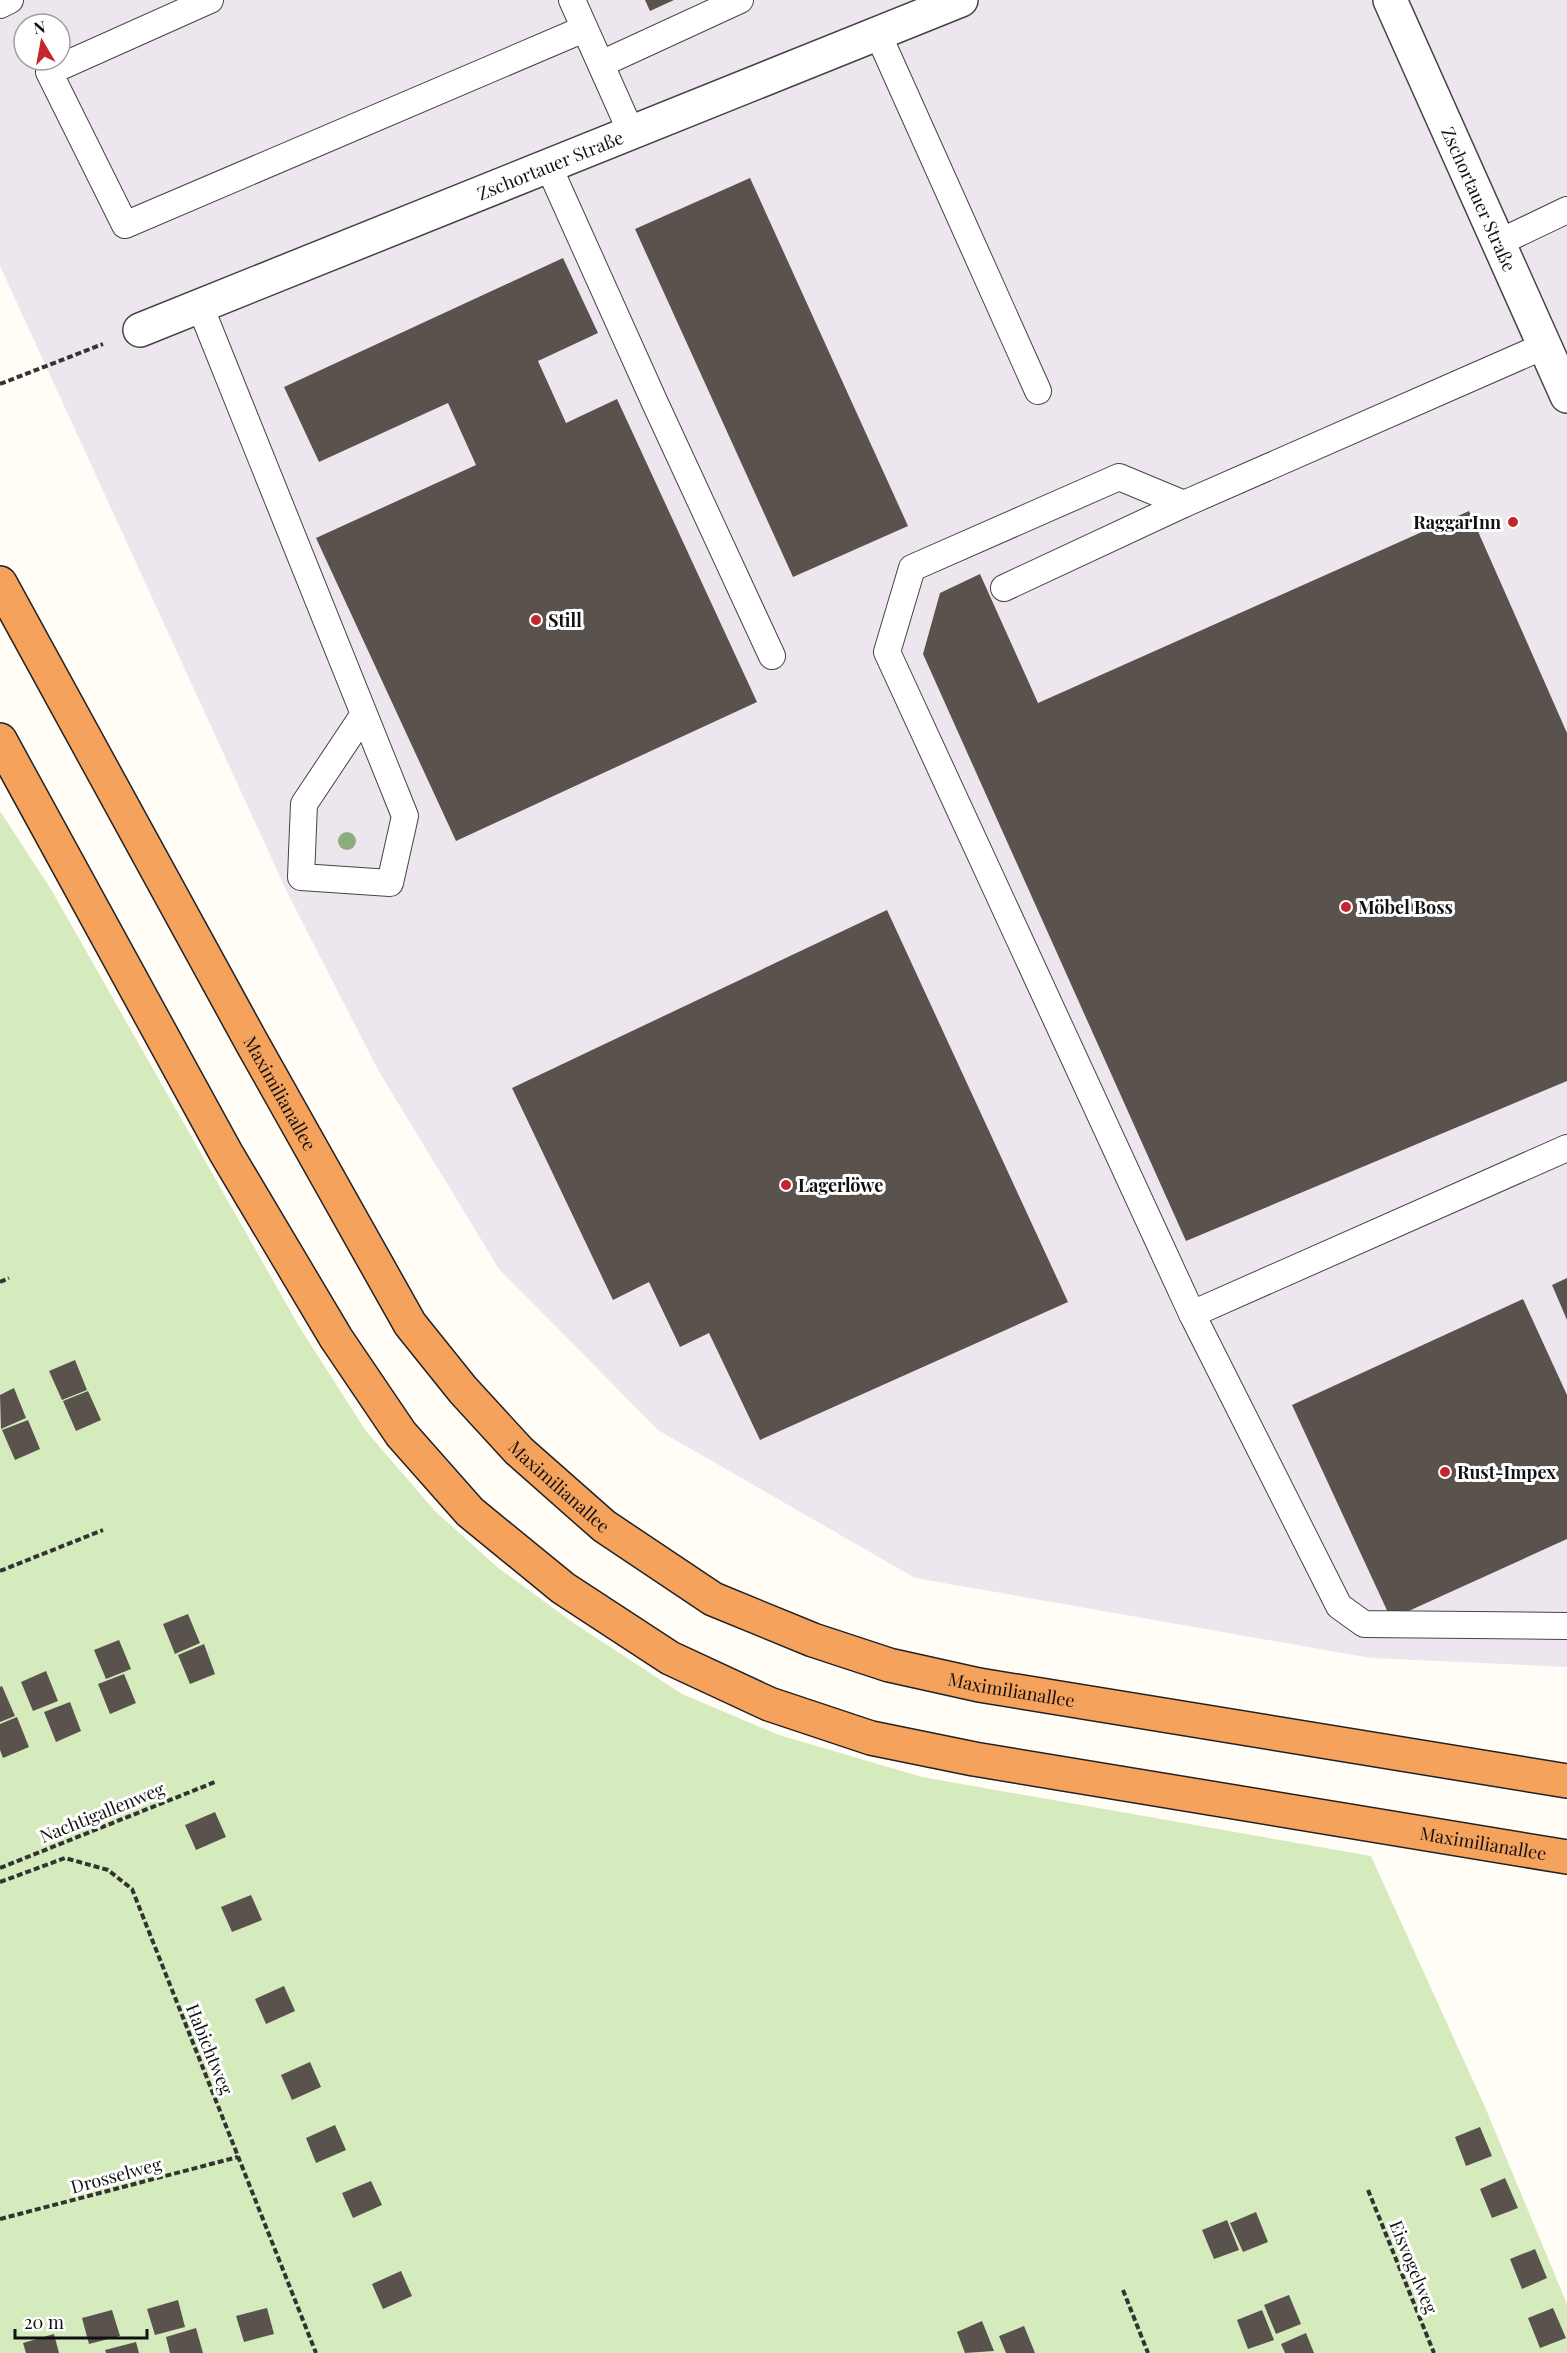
<svg xmlns="http://www.w3.org/2000/svg" width="1567" height="2353" font-family="'Playfair Display',serif">
<style>
.industrial{fill:#eee6ef;fill-rule:evenodd}
.green{fill:#d5ebbd}
.building{fill:#5a524d}
.lines{fill:none;stroke-linecap:round;stroke-linejoin:round}
.lane-casing{stroke:#444;stroke-width:28}
.street-casing{stroke:#444;stroke-width:36}
.highway-casing{stroke:#222;stroke-width:36}
.path{stroke:#333;stroke-width:4;stroke-dasharray:6 3;stroke-linecap:butt}
.lane{stroke:#fff;stroke-width:26}
.street{stroke:#fff;stroke-width:33}
.highway{stroke:#f5a25d;stroke-width:33}
.tree{fill:#8dad7f}
.poi-dot{fill:#c4262e;stroke:#fff;stroke-width:2}
.labels{text-anchor:middle;dominant-baseline:central;stroke-width:6;stroke-linejoin:round;paint-order:stroke}
.street-label{font-size:18px;fill:#111;stroke:#fff}
.poi-label{font-size:18px;font-weight:bold;fill:#111;stroke:#fff;text-anchor:start}
</style>
<rect width="100%" height="100%" fill="#fffdf5"/>
<!-- industrial -->
<path class="industrial" d="M0,0H1567V1667L1371,1658L915,1578L658,1430L499,1269L378,1070L287,892L0,266ZM24,24H60V60H24Z"/>
<!-- green -->
<path class="green" d="M0,811L52,891L300,1328L366,1431L435,1511L497,1567L575,1624L682,1694L779,1735L922,1777L1371,1856L1485,2107L1567,2304V2353H0Z"/>
<!-- building -->
<g class="building">
<path d="M645,0H674L650,11Z"/>
<path d="M750,178L908,526L793,577L635,229Z"/>
<path d="M563,258L598,333L538,361L566,423L617,399L757,702L456,841L316,538L476,465L448,403L319,462L284,387Z"/>
<path d="M1469,511L1567,733V1081L1186,1241L923,654L940,593L980,574L1038,703Z"/>
<path d="M887,910L1068,1302L760,1440L709,1333L680,1347L649,1282L613,1300L512,1088Z"/>
<path d="M1567,1278V1320L1552,1285Z"/>
<path d="M1523,1299L1567,1395V1539L1391,1619L1292,1405Z"/>
<path d="M75,1360L87,1390L62,1400L49,1371Z"/>
<path d="M14,1388L26,1418L1,1429L0,1395Z"/>
<path d="M88,1391L101,1420L76,1431L63,1401Z"/>
<path d="M28,1420L40,1449L15,1460L2,1430Z"/>
<path d="M188,1614L200,1643L175,1654L163,1624Z"/>
<path d="M119,1640L131,1669L106,1679L94,1650Z"/>
<path d="M204,1644L215,1674L190,1684L178,1655Z"/>
<path d="M46,1671L58,1701L33,1711L21,1682Z"/>
<path d="M124,1674L136,1703L110,1714L98,1684Z"/>
<path d="M2,1686L15,1716L0,1722V1687Z"/>
<path d="M70,1702L81,1731L56,1742L44,1712Z"/>
<path d="M17,1717L29,1747L3,1758L0,1750V1724Z"/>
<path d="M215,1812L226,1837L196,1850L185,1825Z"/>
<path d="M251,1895L262,1920L232,1932L221,1907Z"/>
<path d="M284,1986L295,2011L266,2024L255,1999Z"/>
<path d="M310,2062L321,2087L292,2100L281,2075Z"/>
<path d="M335,2125L346,2150L316,2163L306,2138Z"/>
<path d="M1480,2127L1492,2156L1466,2166L1455,2137Z"/>
<path d="M1505,2178L1518,2208L1492,2218L1480,2189Z"/>
<path d="M371,2181L382,2205L353,2218L342,2193Z"/>
<path d="M1256,2212L1268,2242L1243,2252L1230,2223Z"/>
<path d="M1227,2220L1239,2250L1214,2259L1202,2230Z"/>
<path d="M1535,2249L1547,2278L1522,2289L1510,2259Z"/>
<path d="M401,2271L412,2296L383,2309L372,2284Z"/>
<path d="M1289,2295L1301,2324L1276,2334L1264,2305Z"/>
<path d="M178,2300L185,2327L155,2335L147,2309Z"/>
<path d="M267,2308L274,2334L244,2342L236,2316Z"/>
<path d="M1553,2308L1566,2338L1540,2348L1528,2318Z"/>
<path d="M112,2310L120,2336L89,2344L82,2318Z"/>
<path d="M1262,2310L1274,2340L1248,2349L1237,2320Z"/>
<path d="M982,2321L994,2351L965,2353L957,2332Z"/>
<path d="M1024,2326L1035,2353H1006L999,2336Z"/>
<path d="M196,2328L203,2353H170L166,2337Z"/>
<path d="M1306,2333L1314,2353H1285L1281,2344Z"/>
<path d="M54,2334L59,2353H26L23,2343Z"/>
<path d="M136,2342L139,2353H106L105,2350Z"/>
</g>
<g class="lines">
<defs>
<g id="lane">
<path d="M210,0L49,72L125,225L584,29"/>
<path d="M572,0L631,132"/>
<path d="M0,5L10,0"/>
<path d="M878,34L1038,391"/>
<path d="M601,64L740,0"/>
<path d="M548,165L655,403L772,656"/>
<path d="M1498,243L1567,210"/>
<path d="M200,306L405,816L390,883L301,877L304,804L364,714"/>
<path d="M1544,346L1184,504L1119,477L912,568L887,652L1192,1314L1567,1148"/>
<path d="M1004,588L1184,504"/>
<path d="M1192,1314L1339,1606L1364,1624L1567,1626"/>
</g>
<g id="street">
<path id="s1" d="M1390,0L1567,396"/>
<path id="s2" d="M140,330L961,0"/>
</g>
<g id="highway">
<path id="s3" d="M0,583L252,1043L410,1324L463,1390L519,1451L604,1526L713,1599L813,1640L889,1665L979,1685L1567,1781"/>
<path id="s4" d="M0,740L226,1153L336,1338L401,1434L470,1512L563,1588L670,1658L769,1704L871,1738L974,1759L1567,1857"/>
</g>
</defs>
<!-- lane casing -->
<use href="#lane" class="lane-casing"/>
<!-- street casing -->
<use href="#street" class="street-casing"/>
<!-- highway casing -->
<use href="#highway" class="highway-casing"/>
<!-- path -->
<g class="path">
<path d="M0,384L103,344"/>
<path d="M0,1282L9,1278"/>
<path d="M0,1571L103,1530"/>
<path d="M0,1868L215,1782"/>
<path d="M0,1882L65,1858L108,1870L132,1889L316,2353"/>
<path d="M1368,2190L1434,2353"/>
<path d="M0,2219L238,2157"/>
<path d="M1123,2290L1148,2353"/>
</g>
<!-- lane -->
<use href="#lane" class="lane"/>
<!-- street -->
<use href="#street" class="street"/>
<!-- highway -->
<use href="#highway" class="highway"/>
</g>
<!-- trees -->
<circle class="tree" cx="347" cy="841" r="9"/>
<!-- markers -->
<g class="poi-dot">
<circle cx="1513" cy="522" r="6"/>
<circle cx="536" cy="620" r="6"/>
<circle cx="1346" cy="907" r="6"/>
<circle cx="786" cy="1185" r="6"/>
<circle cx="1445" cy="1472" r="6"/>
</g>
<g class="labels">
<!-- street labels -->
<g class="street-label">
<text stroke="none"><textPath href="#s2" startOffset="442">Zschortauer Straße</textPath></text>
<text stroke="none"><textPath href="#s1" startOffset="218">Zschortauer Straße</textPath></text>
<text stroke="none"><textPath href="#s3" startOffset="582">Maximilianallee</textPath></text>
<text stroke="none"><textPath href="#s3" startOffset="1068">Maximilianallee</textPath></text>
<text stroke="none"><textPath href="#s3" startOffset="1572">Maximilianallee</textPath></text>
<text transform="translate(102 1812) rotate(-22)">Nachtigallenweg</text>
<text stroke="none"><textPath href="#s4" startOffset="1992">Maximilianallee</textPath></text>
<text transform="translate(210 2049) rotate(68)">Habichtweg</text>
<text transform="translate(116 2175) rotate(-15)">Drosselweg</text>
<text transform="translate(1414 2267) rotate(68)">Eisvogelweg</text>
</g>
<!-- poi labels -->
<g class="poi-label">
<text x="1501" y="522" text-anchor="end">RaggarInn</text>
<text x="548" y="620">Still</text>
<text x="1358" y="907">Möbel Boss</text>
<text x="798" y="1185">Lagerlöwe</text>
<text x="1457" y="1472">Rust-Impex</text>
</g>
</g>
<!-- north arrow -->
<g transform="translate(42 42) rotate(350)"><circle r="28" fill="#ffffff" stroke="#a0a0a0" stroke-width="1.5"/>
<path d="M0-4.5L10 22L0 15L-10 22Z" fill="#c4262e"/>
<text y="-9" font-size="16" font-weight="bold" text-anchor="middle" fill="#111111">N</text>
</g>
<!-- scale -->
<path d="M15 2329v9h132v-9" fill="none" stroke="#111111" stroke-width="3"/>
<text x="24" y="2329" font-size="18" fill="#111111" stroke="#ffffff" stroke-width="4.5" paint-order="stroke">20 m</text>
</svg>
